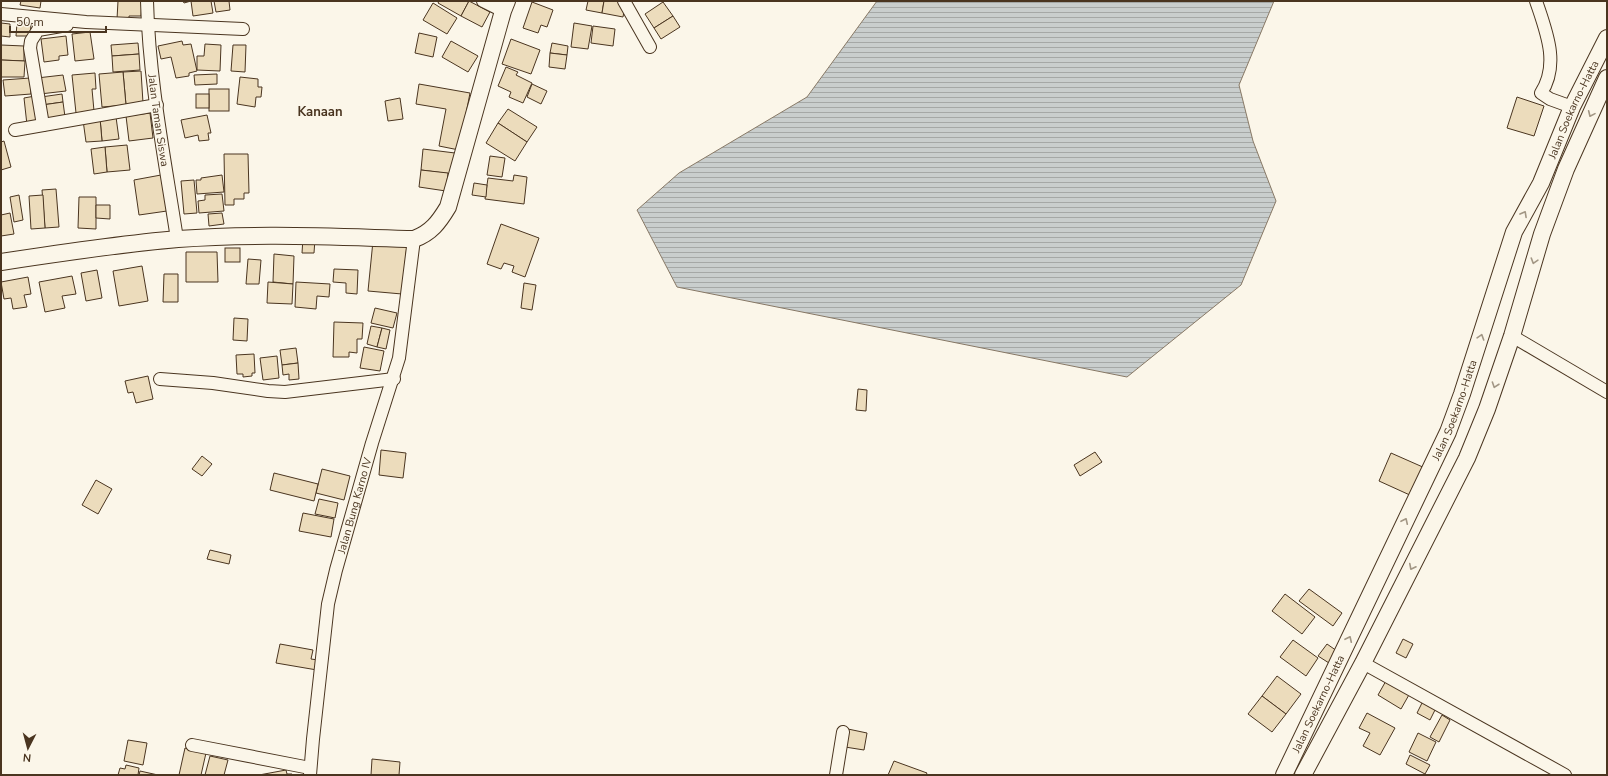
<svg xmlns="http://www.w3.org/2000/svg" width="1608" height="776" font-family="'Nunito Sans',sans-serif">
<style>
.water{fill:url(#water-rules);stroke:#887966}
.building{fill:#ecdcbc;stroke:#4a3520}
.lines{fill:none;stroke-linecap:round;stroke-linejoin:round}
.street-casing{stroke:#4a3520;stroke-width:14}
.secondary-casing{stroke:#4a3520;stroke-width:18}
.street{stroke:#fbf6e9;stroke-width:12}
.secondary{stroke:#fbf6e9;stroke-width:16}
.oneway{stroke:#a29684}
.labels{text-anchor:middle;dominant-baseline:central;stroke-width:3;stroke-linejoin:round;paint-order:stroke}
.street-label{font-size:11px;fill:#4a3520;stroke:#fbf6e9}
.quarter-label{font-size:13px;font-weight:bold;fill:#4a3520;stroke:#fbf6e9}
</style>
<defs>
<pattern id="water-rules" width="6" height="5" patternUnits="userSpaceOnUse"><rect width="6" height="5" fill="#c9cecd"/><path d="M0 2.5h6" fill="none" stroke="#a5a8a6"/></pattern>
</defs>
<rect width="100%" height="100%" fill="#fbf6e9"/>
<!-- water -->
<path class="water" d="M877,1H1274L1239,85L1253,141L1276,201L1241,285L1127,377L677,287L637,210L679,173L807,97Z"/>
<!-- building -->
<g class="building">
<path d="M21,1H41L40,8L20,5Z"/>
<path d="M118,1H142L141,16H129V19H117Z"/>
<path d="M183,1H211L213,13L193,16L191,1L184,3Z"/>
<path d="M214,1H229L230,10L216,12Z"/>
<path d="M439,1H469L461,16L438,3Z"/>
<path d="M469,1L490,12L482,27L461,16Z"/>
<path d="M588,1H604L602,13L586,10Z"/>
<path d="M604,1H622L625,6L623,17L602,13Z"/>
<path d="M532,2L553,10L547,27L541,25L538,33L523,28Z"/>
<path d="M663,2L673,16L654,28L645,14Z"/>
<path d="M433,3L457,18L447,34L423,20Z"/>
<path d="M673,16L680,27L661,39L654,28Z"/>
<path d="M1,20V23L10,24V37L1,36Z"/>
<path d="M17,23L31,24L30,36H16Z"/>
<path d="M574,23L592,26L588,49L571,47Z"/>
<path d="M593,26L615,29L613,46L591,43Z"/>
<path d="M90,32L94,59L75,61L72,34Z"/>
<path d="M419,33L437,37L433,57L415,53Z"/>
<path d="M66,36L68,55L59,56V60L44,62L41,39Z"/>
<path d="M511,39L540,50L531,74L502,64Z"/>
<path d="M182,41L183,45L191,44L197,71L189,73V76L176,78L171,57L161,59L158,46Z"/>
<path d="M451,41L478,56L468,72L442,57Z"/>
<path d="M138,43L139,54L112,56L111,45Z"/>
<path d="M552,43L568,46L567,55L550,53Z"/>
<path d="M205,44L221,45L220,71L197,70V56H204Z"/>
<path d="M1,45L24,46V61L1,60Z"/>
<path d="M233,45H246L245,72L231,71Z"/>
<path d="M550,53L567,55L565,69L549,67Z"/>
<path d="M139,54L140,70L113,72L112,56Z"/>
<path d="M1,60L25,61L24,77H1Z"/>
<path d="M506,67L518,72L516,75L532,83L523,103L509,97L511,92L498,86Z"/>
<path d="M141,71L143,103L126,105L123,72Z"/>
<path d="M123,72L126,105L102,107L99,74Z"/>
<path d="M95,73L96,89H92L94,111L76,113L72,75Z"/>
<path d="M217,74V84L195,85L194,75Z"/>
<path d="M63,75L66,91L40,94L37,78Z"/>
<path d="M240,77L258,79V87H262L261,97H256L255,107L237,104Z"/>
<path d="M30,78L31,94L5,96L3,80Z"/>
<path d="M419,84L470,93L459,150L439,146L446,109L416,104Z"/>
<path d="M532,84L547,91L541,104L527,97Z"/>
<rect x="209" y="89" width="20" height="22"/>
<path d="M62,94L63,102L42,105L41,97Z"/>
<rect x="196" y="94" width="13" height="14"/>
<path d="M35,96L39,124L27,125L24,98Z"/>
<path d="M1517,97L1544,106L1534,136L1507,128Z"/>
<path d="M400,98L403,119L388,121L385,101Z"/>
<path d="M63,102L65,117L44,119L42,105Z"/>
<path d="M508,109L537,127L527,142L498,123Z"/>
<path d="M150,113L153,138L129,141L126,116Z"/>
<path d="M207,115L211,133H208L209,140L199,141L198,135L185,138L181,120Z"/>
<path d="M116,117L119,139L102,141L100,118Z"/>
<path d="M100,118L102,141L86,142L83,120Z"/>
<path d="M498,123L527,142L515,161L486,143Z"/>
<path d="M4,141L11,167L1,170V142Z"/>
<path d="M127,145L130,170L107,172L105,147Z"/>
<path d="M105,147L107,172L94,174L91,149Z"/>
<path d="M423,149L455,153L452,174L421,170Z"/>
<path d="M224,154H248L249,193H244V199H234V205H225Z"/>
<path d="M490,156L505,158L502,177L487,175Z"/>
<path d="M421,170L448,173L446,191L419,187Z"/>
<path d="M161,175L167,211L139,215L134,180Z"/>
<path d="M222,175L224,192L197,194L196,180H201V178Z"/>
<path d="M514,175L527,177L524,204L485,199L488,178L513,181Z"/>
<path d="M194,180L197,213L184,214L181,181Z"/>
<path d="M474,183L487,185L486,197L472,195Z"/>
<path d="M56,189L59,227L45,228L42,190Z"/>
<path d="M222,194L224,211L199,213L198,201L205,200V195Z"/>
<path d="M19,195L23,220L14,222L10,197Z"/>
<path d="M43,195L45,228L31,229L29,196Z"/>
<path d="M79,197H96V229L78,228Z"/>
<path d="M96,205H110V219L96,218Z"/>
<path d="M10,213L14,234L1,236V215Z"/>
<path d="M222,213L224,224L209,226L208,214Z"/>
<path d="M501,224L539,238L525,277L512,272L514,266L504,263L501,269L487,264Z"/>
<path d="M303,238L315,239L314,253H302Z"/>
<path d="M373,241L407,245L402,294L368,291Z"/>
<rect x="225" y="248" width="15" height="14"/>
<path d="M186,252H217L218,282H186Z"/>
<path d="M274,254L294,256L293,284L273,282Z"/>
<path d="M248,259L261,260L259,284H246Z"/>
<path d="M142,266L148,301L119,306L113,271Z"/>
<path d="M334,269L358,270L357,294L346,293V283L333,282Z"/>
<path d="M97,270L102,298L86,301L81,273Z"/>
<path d="M164,274H178V302H163Z"/>
<path d="M72,276L76,294L62,296L65,308L45,312L39,282Z"/>
<path d="M28,277L31,294L24,295L27,307L13,309L11,298L4,299L1,282Z"/>
<path d="M268,282L293,284L292,304L267,303Z"/>
<path d="M296,282L330,284L329,297L317,296L316,309L295,307Z"/>
<path d="M524,283L536,285L532,310L521,308Z"/>
<path d="M375,308L397,313L393,328L371,323Z"/>
<path d="M234,318L248,319L247,341L233,340Z"/>
<path d="M334,322L363,323L362,339H357V353L349,352V357H333Z"/>
<path d="M371,326L382,328L377,347L367,344Z"/>
<path d="M382,328L390,330L386,349L377,347Z"/>
<path d="M364,347L384,351L380,371L360,368Z"/>
<path d="M296,348L298,363L282,365L280,350Z"/>
<path d="M254,354L255,373H252V376L243,377V374H237L236,355Z"/>
<path d="M277,356L279,378L263,380L260,358Z"/>
<path d="M298,363L299,379L289,380V374L283,375L282,365Z"/>
<path d="M148,376L153,399L136,403L133,392L128,393L125,381Z"/>
<path d="M858,389L867,390L866,411L856,410Z"/>
<path d="M381,450L406,453L403,478L379,475Z"/>
<path d="M1095,452L1102,462L1080,476L1074,465Z"/>
<path d="M1391,453L1425,468L1412,496L1379,481Z"/>
<path d="M202,456L212,464L202,476L192,469Z"/>
<path d="M322,469L350,476L344,500L316,493Z"/>
<path d="M274,473L318,484L314,501L270,490Z"/>
<path d="M96,480L112,489L98,514L82,505Z"/>
<path d="M319,499L338,503L335,518L315,514Z"/>
<path d="M303,513L334,519L331,537L299,531Z"/>
<path d="M210,550L231,555L229,564L207,559Z"/>
<path d="M1309,589L1342,613L1333,626L1299,601Z"/>
<path d="M1285,594L1315,617L1302,634L1272,611Z"/>
<path d="M1403,639L1413,644L1406,658L1396,653Z"/>
<path d="M1293,640L1318,658L1306,676L1280,657Z"/>
<path d="M280,644L313,650L311,659L318,660L317,670L276,663Z"/>
<path d="M1327,644L1337,651L1329,663L1318,656Z"/>
<path d="M1277,676L1301,694L1286,714L1262,696Z"/>
<path d="M1387,679L1410,693L1401,709L1378,695Z"/>
<path d="M1262,696L1286,714L1272,732L1248,714Z"/>
<path d="M1424,699L1437,706L1430,720L1417,713Z"/>
<path d="M1367,713L1395,728L1380,755L1363,746L1370,733L1359,728Z"/>
<path d="M1442,715L1450,720L1439,742L1430,737Z"/>
<path d="M848,729L867,733L864,750L845,747Z"/>
<path d="M1418,733L1436,742L1427,761L1409,752Z"/>
<path d="M128,740L147,743L143,765L124,761Z"/>
<path d="M185,748L206,753L201,775H179Z"/>
<path d="M1410,755L1430,765L1425,774L1406,764Z"/>
<path d="M210,756L228,760L224,775H205Z"/>
<path d="M372,759L400,762L399,775H371Z"/>
<path d="M894,761L927,773L926,775H888Z"/>
<path d="M126,765L139,768L138,775H118L120,768L125,769Z"/>
<path d="M286,770L287,774H292L293,775H259Z"/>
<path d="M140,771L158,775H139Z"/>
</g>
<g class="lines">
<defs>
<g id="street">
<path id="s1" d="M147,1C149,81 165,160 177,239"/>
<path d="M483,1L503,11"/>
<path d="M624,1L650,47"/>
<path d="M1536,1C1546,31 1560,64 1541,93L1550,99L1572,107"/>
<path d="M1,14L86,22L243,29"/>
<path d="M43,125L30,48L31,41L38,30L67,25"/>
<path d="M15,130L157,105"/>
<path d="M1512,336L1607,392"/>
<path d="M160,379L213,383L268,391L285,392L394,379"/>
<path d="M1363,663L1565,775"/>
<path d="M192,745L310,768"/>
<path id="s2" d="M310,775L313,739L328,604L336,570L372,443L399,358L414,239"/>
<path d="M836,775L843,732"/>
</g>
<g id="secondary">
<path d="M1,262C60,253 119,244 178,239C256,233 335,237 414,239C431,233 439,222 448,207L503,11L507,1"/>
<path id="s3" d="M1284,775L1448,432L1462,394L1514,232L1541,183L1572,107L1607,38"/>
<path d="M1303,775L1363,663L1467,458L1487,409L1512,336L1542,234L1566,169L1607,78"/>
</g>
</defs>
<!-- street casing -->
<use href="#street" class="street-casing"/>
<!-- secondary casing -->
<use href="#secondary" class="secondary-casing"/>
<!-- street -->
<use href="#street" class="street"/>
<!-- secondary -->
<use href="#secondary" class="secondary"/>
</g>
<!-- one-way arrows -->
<defs><path id="oneway-chevron" d="M-2-3.5L2.5 0L-2 3.5" fill="none" stroke-width="1.6" stroke-linecap="round" stroke-linejoin="round"/></defs>
<g class="oneway">
<use href="#oneway-chevron" transform="translate(1591 114) rotate(114)"/>
<use href="#oneway-chevron" transform="translate(1524 214) rotate(-61)"/>
<use href="#oneway-chevron" transform="translate(1534 261) rotate(107)"/>
<use href="#oneway-chevron" transform="translate(1481 337) rotate(-72)"/>
<use href="#oneway-chevron" transform="translate(1495 385) rotate(109)"/>
<use href="#oneway-chevron" transform="translate(1405 521) rotate(-65)"/>
<use href="#oneway-chevron" transform="translate(1412 567) rotate(117)"/>
<use href="#oneway-chevron" transform="translate(1349 639) rotate(-65)"/>
</g>
<g class="labels">
<!-- street labels -->
<g class="street-label">
<text stroke="none"><textPath href="#s3" startOffset="727">Jalan Soekarno-Hatta</textPath></text>
<text stroke="none"><textPath href="#s1" startOffset="120">Jalan Taman Siswa</textPath></text>
<text stroke="none"><textPath href="#s3" startOffset="403">Jalan Soekarno-Hatta</textPath></text>
<text stroke="none"><textPath href="#s2" startOffset="274">Jalan Bung Karno IV</textPath></text>
<text stroke="none"><textPath href="#s3" startOffset="79">Jalan Soekarno-Hatta</textPath></text>
</g>
<!-- quarter labels -->
<g class="quarter-label">
<text x="320" y="112">Kanaan</text>
</g>
</g>
<!-- border -->
<rect width="1608" height="776" fill="none" stroke="#4a3520" stroke-width="4"/>
<!-- north arrow -->
<g transform="translate(28 748) rotate(186)" stroke="#fbf6e9" stroke-width="3" paint-order="stroke">
<path d="M0-3L7 15L0 10L-7 15Z" fill="#4a3520"/>
<text y="-6" font-size="11" font-weight="bold" text-anchor="middle" fill="#4a3520">N</text>
</g>
<!-- scale -->
<path d="M10 26v6h96v-6" fill="none" stroke="#4a3520" stroke-width="2"/>
<text x="16" y="26" font-size="12" fill="#4a3520" stroke="#fbf6e9" stroke-width="3" paint-order="stroke">50 m</text>
</svg>
